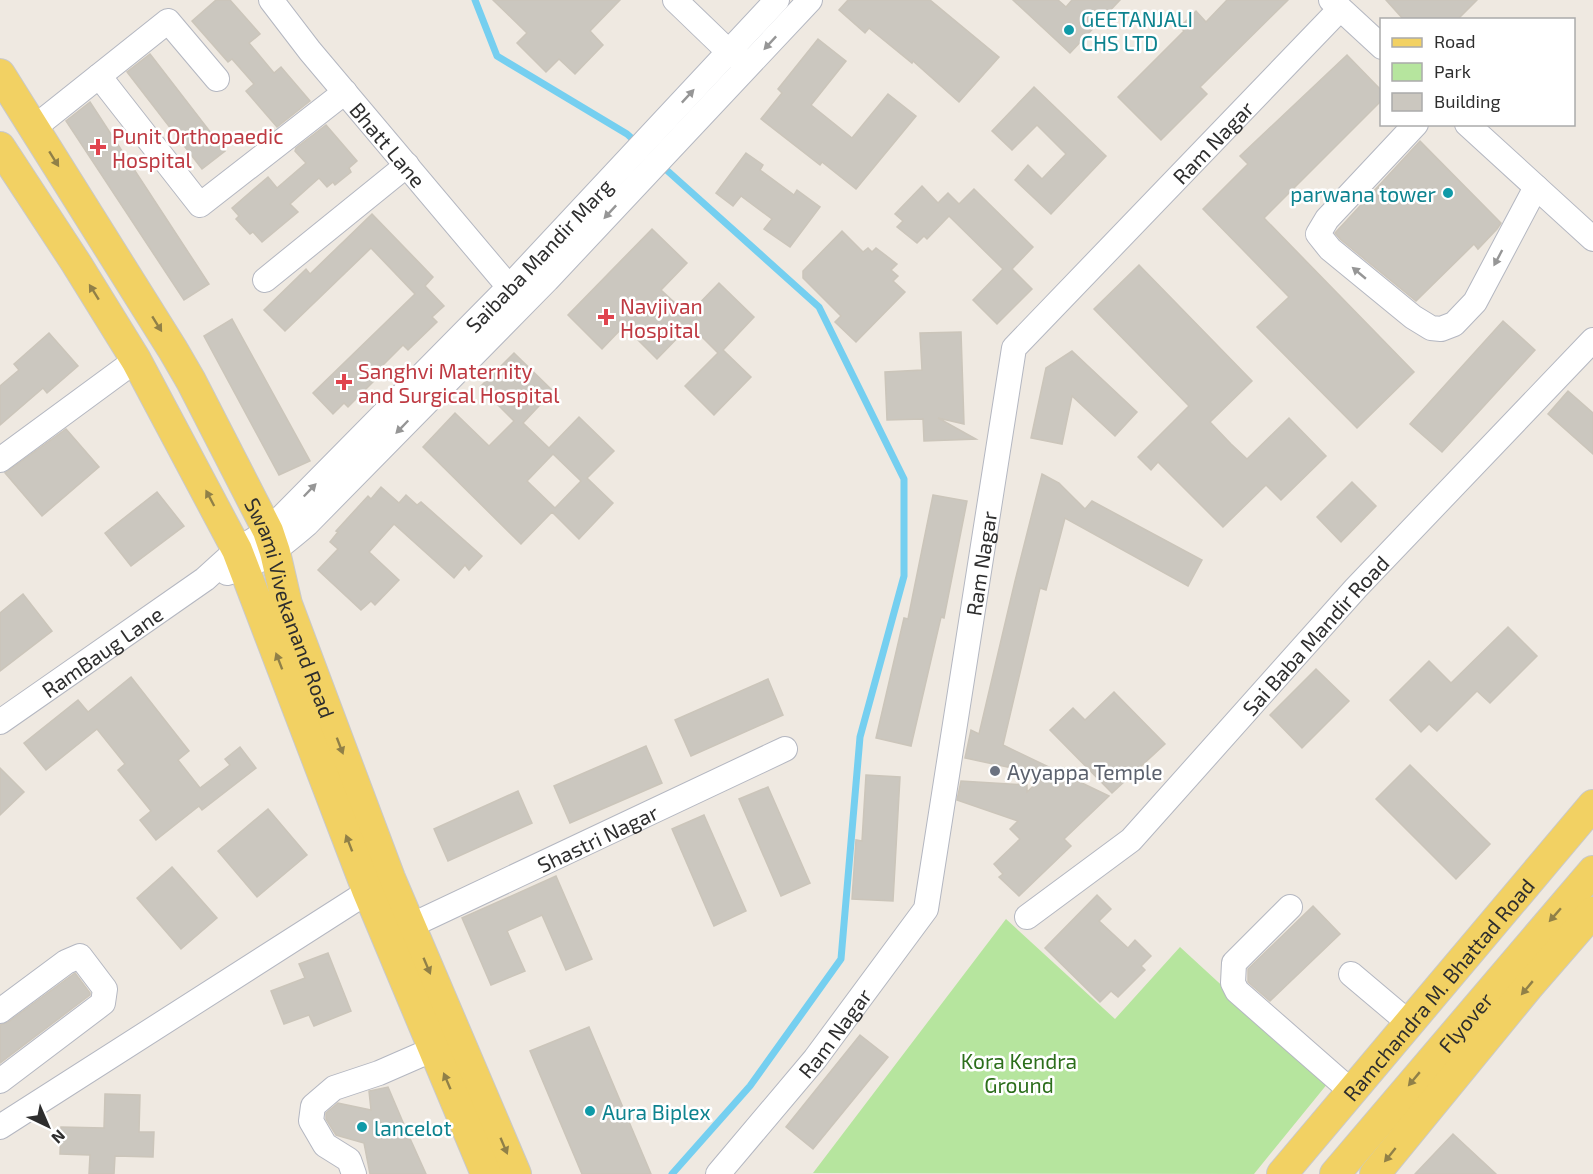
<svg xmlns="http://www.w3.org/2000/svg" width="1593" height="1174" font-family="'Exo 2',sans-serif">
<style>
.green{fill:#b6e59e}
.lines{fill:none;stroke-linecap:round;stroke-linejoin:round}
.stream{stroke:#75cff0;stroke-width:7}
.building{fill:#cbc7bf;stroke:#cbc5ba;stroke-width:1.5;fill-rule:evenodd}
.minor-casing{stroke:#b4b7c1;stroke-width:26}
.major-casing{stroke:#c9c9c9;stroke-width:32}
.minor{stroke:#fff;stroke-width:24}
.major{stroke:#f2d163;stroke-width:30}
.oneway{fill:#969696}
.oneway2{fill:#908048}
.culture-dot{fill:#0f9aa8;stroke:#fff;stroke-width:2}
.health-dot{fill:#e0444e;stroke:#fff;stroke-width:2}
.worship-dot{fill:#6b7280;stroke:#fff;stroke-width:2}
.labels{text-anchor:middle;dominant-baseline:central;stroke-width:5;stroke-linejoin:round;paint-order:stroke}
.culture-label{font-size:21px;fill:#0d838f;stroke:#fff;text-anchor:start}
.health-label{font-size:21px;fill:#be3a42;stroke:#fff;text-anchor:start}
.street-label{font-size:21px;fill:#2e2e2e;stroke:#fff}
.worship-label{font-size:21px;fill:#5b616d;stroke:#fff;text-anchor:start}
.park-label{font-size:21px;fill:#2c6e1b;stroke:#fff}
</style>
<rect width="100%" height="100%" fill="#efe9e1"/>
<!-- green -->
<path class="green" d="M1006,919L1115,1019L1180,947L1328,1083L1254,1174L813,1173Z"/>
<g class="lines">
<!-- stream -->
<g class="stream">
<path d="M475,0L497,56L627,134L637,143"/>
<path d="M661,165L819,307L904,479V576L860,737L841,959L750,1086L672,1174"/>
</g>
</g>
<!-- building -->
<g class="building">
<path d="M216,0H230L260,34L249,43L274,73L281,67L310,101L277,127L246,91L254,84L232,59L228,62L192,21Z"/>
<path d="M493,0H620L590,31L603,45L575,74L559,59L546,72L517,43L527,33Z"/>
<path d="M848,0H930L999,57L959,102L913,61L912,63L869,28L865,33L839,10Z"/>
<path d="M1013,0H1058L1066,7L1072,0H1120L1070,53Z"/>
<path d="M1227,0H1288L1200,87L1207,94L1161,140L1118,97L1184,31L1180,27L1196,11L1206,22Z"/>
<path d="M1386,0H1477L1457,20H1404Z"/>
<path d="M818,39L846,61L811,105L852,138L888,94L916,116L856,189L822,162L820,165L761,119L782,93L778,89Z"/>
<path d="M150,54L225,151L202,169L127,72Z"/>
<path d="M1347,55L1382,91V100L1264,218L1414,372L1357,428L1257,327L1289,297L1203,209L1248,164L1240,156Z"/>
<path d="M1034,87L1106,156L1051,214L1015,180L1028,165L1042,179L1066,154L1037,125L1012,150L992,131Z"/>
<path d="M90,102L209,284L184,300L66,121Z"/>
<path d="M326,125L357,161L349,168L351,172L335,185L333,182L327,187L319,178L290,204L298,212L262,242L253,232L250,234L236,219L239,216L232,208L268,177L277,188L306,163L295,151L296,148Z"/>
<path d="M1420,141L1501,223L1497,229L1478,249L1474,244L1416,301L1340,239L1335,233Z"/>
<path d="M746,153L763,165L760,170L794,195L797,190L820,207L790,247L764,229L772,219L741,196L733,206L716,193Z"/>
<path d="M922,186L938,203L948,193L959,204L974,189L1033,247L1012,269L1032,289L997,324L973,300L1003,269L949,216L927,239L924,236L917,243L897,227L903,221L895,214Z"/>
<path d="M372,214L433,277L425,286L444,306L432,317L437,322L408,350L403,345L374,374L377,378L348,407L344,403L333,414L313,393L415,294L371,248L285,331L264,310L306,269L310,274Z"/>
<path d="M652,229L687,263L661,290L688,315L719,283L754,317L723,350L751,377L714,415L685,386L718,353L690,325L657,359L624,326L602,349L568,315Z"/>
<path d="M842,231L863,252L868,248L872,252L876,248L897,264L891,270L898,276L893,281L905,292L856,342L835,322L841,316L803,278V271Z"/>
<path d="M1139,265L1252,381L1210,422L1231,444L1247,459L1289,418L1326,456L1281,500L1266,485L1223,527L1158,462L1151,470L1138,457L1189,406L1094,309Z"/>
<path d="M232,319L310,461L279,475L204,336Z"/>
<path d="M1503,321L1535,350L1442,452L1410,424Z"/>
<path d="M961,332L964,424L938,418L976,439L924,441L923,419L887,420L885,372L922,370L920,333Z"/>
<path d="M49,333L78,366L47,393L43,388L0,425V386L19,370L14,364Z"/>
<path d="M1072,351L1137,412L1115,436L1072,396L1062,444L1031,438L1046,368Z"/>
<path d="M514,353L553,391L523,423L549,448L579,417L614,451L587,478L613,503L579,539L552,512L521,544L423,447L455,413L489,446L514,421L480,387ZM553,454L581,481L555,508L527,481Z"/>
<path d="M1568,391L1593,413V454L1548,414Z"/>
<path d="M66,429L99,467L42,516L5,473Z"/>
<path d="M1042,474L1059,483L1085,509L1092,501L1202,560L1188,586L1065,518L1046,590L1040,588L1003,745L1109,796L1064,839L1071,846L1019,896L999,877L1003,874L994,864L1020,839L1010,829L1018,821L957,800L961,781L1027,785V792L1045,775L965,758L971,730L979,734L1015,581Z"/>
<path d="M1352,482L1376,506L1341,542L1317,517Z"/>
<path d="M381,487L399,503L406,495L417,505L421,502L482,556L469,570L465,565L454,578L394,524L369,552L399,580L375,605L371,601L361,610L318,570L338,549L330,542L338,532L336,531L368,496L371,499Z"/>
<path d="M157,492L184,526L131,566L105,533Z"/>
<path d="M933,495L967,501L944,618L941,617L911,746L876,738L904,618L908,619Z"/>
<path d="M23,594L52,631L0,671V613Z"/>
<path d="M1508,627L1537,656L1490,703L1477,691L1437,731L1429,724L1421,732L1390,700L1429,661L1451,683Z"/>
<path d="M1316,669L1349,701L1302,748L1270,715Z"/>
<path d="M131,677L189,751L178,760L200,788L230,765L225,759L240,747L256,768L202,810L199,806L156,840L140,820L151,811L118,770L125,764L97,729L46,770L24,743L78,700L88,712Z"/>
<path d="M768,679L783,715L691,756L675,720Z"/>
<path d="M1114,692L1165,744L1112,793L1050,730L1073,708L1085,720Z"/>
<path d="M646,746L662,783L570,823L554,786Z"/>
<path d="M1410,765L1490,844L1456,879L1376,799Z"/>
<path d="M0,768L24,792L0,815Z"/>
<path d="M866,775L900,777L893,901L852,899L856,840L862,841Z"/>
<path d="M768,787L810,883L781,896L739,799Z"/>
<path d="M518,791L532,823L448,861L434,829Z"/>
<path d="M268,809L307,855L257,897L218,851Z"/>
<path d="M704,815L746,911L714,926L672,829Z"/>
<path d="M172,867L217,918L181,949L137,898Z"/>
<path d="M556,876L592,959L566,970L542,915L507,931L525,971L491,985L462,918Z"/>
<path d="M1097,895L1111,909L1099,921L1128,948L1135,940L1151,956L1141,966L1145,970L1118,997L1111,991L1100,1002L1045,948Z"/>
<path d="M1313,906L1340,934L1270,1001L1248,982V969Z"/>
<path d="M328,953L351,1011L314,1026L309,1015L284,1024L271,991L305,978L299,964Z"/>
<path d="M75,973L90,993V995L0,1063V1025L8,1022Z"/>
<path d="M589,1027L651,1174H582L530,1051Z"/>
<path d="M860,1035L888,1057L813,1149L786,1127Z"/>
<path d="M388,1087L408,1134L426,1174H370L364,1143L336,1135L326,1119V1113L338,1103L371,1110L369,1091Z"/>
<path d="M105,1094L140,1095L139,1132H154L153,1157L115,1156L114,1174H89L90,1155L60,1154L61,1127L104,1128Z"/>
<path d="M1453,1134L1496,1174H1415Z"/>
</g>
<g class="lines">
<defs>
<g id="minor">
<path id="s1" d="M271,0L310,51L509,287"/>
<path d="M675,0L729,52L742,60"/>
<path d="M1331,0L1382,47"/>
<path d="M99,76L200,205L345,92"/>
<path d="M1416,124L1327,219L1318,234L1330,249L1413,317L1431,328L1441,329L1454,324L1475,302L1536,187"/>
<path d="M1467,124L1593,239"/>
<path d="M35,127L168,21L217,79"/>
<path d="M265,280L407,165"/>
<path d="M0,460L136,360"/>
<path d="M227,573C260,565 282,545 307,524L547,280L810,0"/>
<path id="s2" d="M0,722L205,579L237,550L268,531L509,287L777,0"/>
<path d="M1290,907L1234,963L1233,983L1237,991L1351,1091"/>
<path id="s3" d="M1027,917L1131,840L1356,588L1593,340"/>
<path id="s4" d="M410,926L785,749"/>
<path d="M1351,974L1409,1023"/>
<path d="M0,1011L66,962L80,956L105,989L103,1003L0,1081"/>
<path d="M0,1127L383,882"/>
<path d="M354,1174L349,1160L325,1145L311,1121L313,1106L334,1088L379,1073L434,1049"/>
<path id="s5" d="M718,1174L815,1059L926,909L1014,348L1340,9"/>
</g>
<g id="major">
<path id="s6" d="M0,74L173,350L191,381L268,531L275,552L287,604L390,878L516,1174"/>
<path d="M0,147L76,263L136,360L237,550L367,890L486,1174"/>
<path id="s7" d="M1282,1174L1593,805"/>
<path id="s8" d="M1335,1174L1593,871"/>
<path d="M1375,1174L1528,987L1593,912"/>
</g>
</defs>
<!-- minor casing -->
<use href="#minor" class="minor-casing"/>
<!-- major casing -->
<use href="#major" class="major-casing"/>
<!-- minor -->
<use href="#minor" class="minor"/>
<!-- major -->
<use href="#major" class="major"/>
</g>
<!-- one-way arrows -->
<defs><path id="oneway-solid" d="M-6-.8H1V-3.2L6.5 0L1 3.2V.8H-6Z" transform="scale(1.5)"/></defs>
<g class="oneway">
<use href="#oneway-solid" transform="translate(770 43) rotate(133)"/>
<use href="#oneway-solid" transform="translate(688 96) rotate(-47)"/>
<use href="#oneway-solid" transform="translate(610 212) rotate(133)"/>
<use href="#oneway-solid" transform="translate(1498 258) rotate(118)"/>
<use href="#oneway-solid" transform="translate(1359 273) rotate(-140)"/>
<use href="#oneway-solid" transform="translate(402 427) rotate(134)"/>
<use href="#oneway-solid" transform="translate(310 490) rotate(-46)"/>
</g>
<g class="oneway2">
<use href="#oneway-solid" transform="translate(54 159) rotate(58)"/>
<use href="#oneway-solid" transform="translate(94 292) rotate(-122)"/>
<use href="#oneway-solid" transform="translate(157 324) rotate(58)"/>
<use href="#oneway-solid" transform="translate(210 498) rotate(-118)"/>
<use href="#oneway-solid" transform="translate(279 661) rotate(-111)"/>
<use href="#oneway-solid" transform="translate(340 746) rotate(69)"/>
<use href="#oneway-solid" transform="translate(349 843) rotate(-111)"/>
<use href="#oneway-solid" transform="translate(1555 915) rotate(131)"/>
<use href="#oneway-solid" transform="translate(427 966) rotate(67)"/>
<use href="#oneway-solid" transform="translate(1527 988) rotate(130)"/>
<use href="#oneway-solid" transform="translate(1414 1079) rotate(130)"/>
<use href="#oneway-solid" transform="translate(447 1081) rotate(-113)"/>
<use href="#oneway-solid" transform="translate(504 1146) rotate(67)"/>
<use href="#oneway-solid" transform="translate(1390 1155) rotate(129)"/>
</g>
<!-- markers -->
<g class="culture-dot">
<circle cx="1069" cy="30" r="6"/>
<circle cx="1448" cy="193" r="6"/>
<circle cx="590" cy="1111" r="6"/>
<circle cx="362" cy="1127" r="6"/>
</g>
<g class="health-dot">
<path d="M95 138h6v6h6v6h-6v6h-6v-6h-6v-6h6z"/>
<path d="M603 308h6v6h6v6h-6v6h-6v-6h-6v-6h6z"/>
<path d="M341 373h6v6h6v6h-6v6h-6v-6h-6v-6h6z"/>
</g>
<circle class="worship-dot" cx="995" cy="771" r="6"/>
<g class="labels">
<!-- culture labels -->
<g class="culture-label">
<text x="1081" y="18">GEETANJALI<tspan x="1081" dy="24">CHS LTD</tspan></text>
<text x="1436" y="193" text-anchor="end">parwana tower</text>
<text x="602" y="1111">Aura Biplex</text>
<text x="374" y="1127">lancelot</text>
</g>
<!-- health labels -->
<g class="health-label">
<text x="112" y="135">Punit Orthopaedic<tspan x="112" dy="24">Hospital</tspan></text>
<text x="620" y="305">Navjivan<tspan x="620" dy="24">Hospital</tspan></text>
<text x="358" y="370">Sanghvi Maternity<tspan x="358" dy="24">and Surgical Hospital</tspan></text>
</g>
<!-- street labels -->
<g class="street-label">
<text stroke="none"><textPath href="#s5" startOffset="1191">Ram Nagar</textPath></text>
<text stroke="none"><textPath href="#s1" startOffset="186">Bhatt Lane</textPath></text>
<text stroke="none"><textPath href="#s2" startOffset="716">Saibaba Mandir Marg</textPath></text>
<text stroke="none"><textPath href="#s5" startOffset="687">Ram Nagar</textPath></text>
<text stroke="none"><textPath href="#s6" startOffset="610">Swami Vivekanand Road</textPath></text>
<text stroke="none"><textPath href="#s3" startOffset="405">Sai Baba Mandir Road</textPath></text>
<text stroke="none"><textPath href="#s2" startOffset="124">RamBaug Lane</textPath></text>
<text stroke="none"><textPath href="#s4" startOffset="207">Shastri Nagar</textPath></text>
<text stroke="none"><textPath href="#s7" startOffset="242">Ramchandra M. Bhattad Road</textPath></text>
<text stroke="none"><textPath href="#s8" startOffset="200">Flyover</textPath></text>
<text stroke="none"><textPath href="#s5" startOffset="183">Ram Nagar</textPath></text>
</g>
<!-- worship labels -->
<g class="worship-label">
<text x="1007" y="771">Ayyappa Temple</text>
</g>
<!-- park labels -->
<g class="park-label">
<text x="1019" y="1060">Kora Kendra<tspan x="1019" dy="24">Ground</tspan></text>
</g>
</g>
<!-- legend -->
<rect x="1380" y="18" width="195" height="108" fill="#ffffff" stroke="#ababab" stroke-width="1.5"/>
<rect x="1392" y="38" width="30" height="9" fill="#f2d163" stroke="#ababab" stroke-width="1.5"/>
<text x="1434" y="48" font-size="18" fill="#2e2e2e">Road</text>
<rect x="1392" y="63" width="30" height="18" fill="#b6e59e" stroke="#ababab" stroke-width="1.5"/>
<text x="1434" y="78" font-size="18" fill="#2e2e2e">Park</text>
<rect x="1392" y="93" width="30" height="18" fill="#cbc7bf" stroke="#ababab" stroke-width="1.5"/>
<text x="1434" y="108" font-size="18" fill="#2e2e2e">Building</text>
<!-- north arrow -->
<g transform="translate(48 1126) rotate(136)" stroke="#ffffff" stroke-width="4.5" paint-order="stroke">
<path d="M0-4.5L10 22L0 15L-10 22Z" fill="#2e2e2e"/>
<text y="-9" font-size="16" font-weight="bold" text-anchor="middle" fill="#2e2e2e">N</text>
</g>
</svg>
